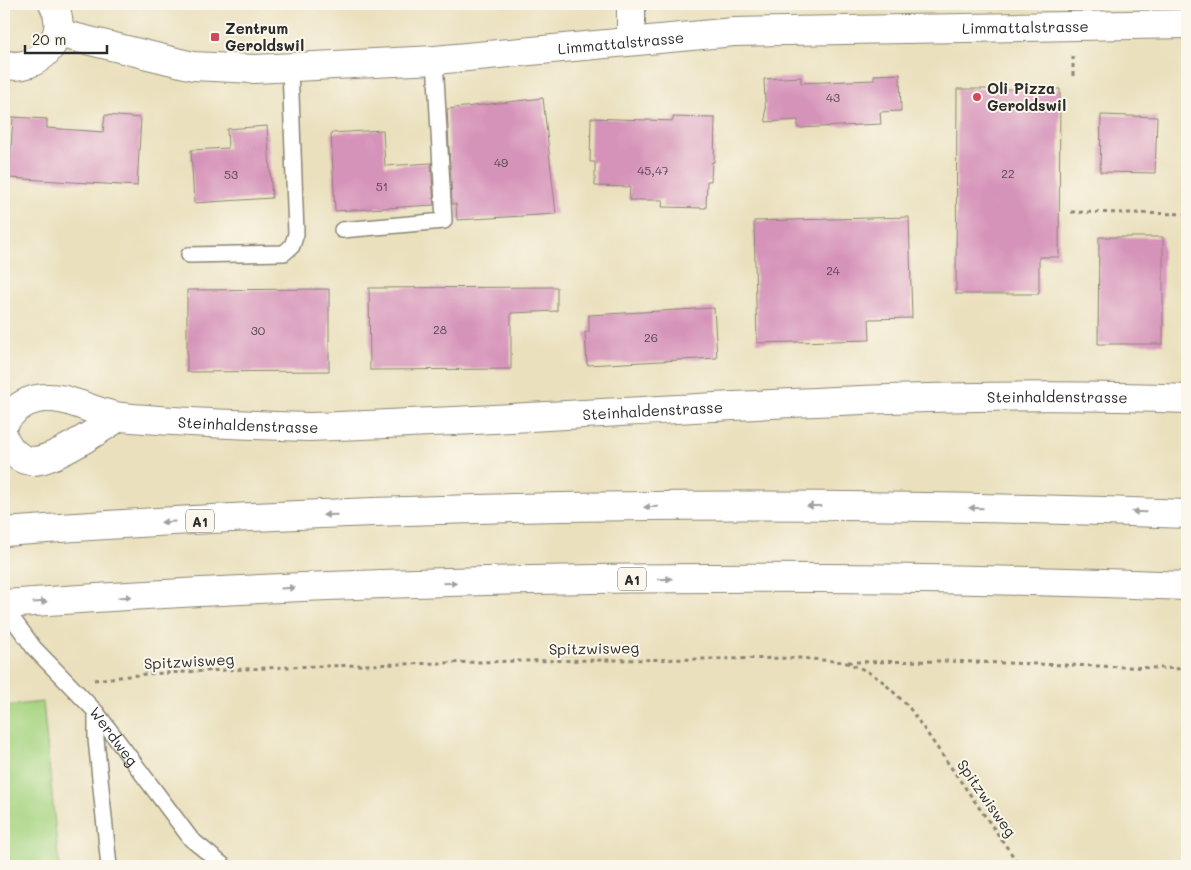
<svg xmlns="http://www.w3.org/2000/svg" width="1191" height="870" font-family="Mali,sans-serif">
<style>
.green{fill:#a6d481;stroke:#688056}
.building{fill:#d693b9}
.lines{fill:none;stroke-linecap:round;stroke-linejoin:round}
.lane-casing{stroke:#8a8674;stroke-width:18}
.street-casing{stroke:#8a8674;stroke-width:30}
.secondary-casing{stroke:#8a8674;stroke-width:30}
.highway-casing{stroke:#8a8674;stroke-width:30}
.path{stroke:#8a8674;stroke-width:3;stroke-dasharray:4 4;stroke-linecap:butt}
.lane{stroke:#fff;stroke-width:15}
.street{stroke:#fff;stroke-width:28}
.secondary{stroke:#fff;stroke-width:28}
.highway{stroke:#fff;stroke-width:28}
.oneway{fill:#a0a0a0}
.poi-dot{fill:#d1495b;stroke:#fbf7ec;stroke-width:2}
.labels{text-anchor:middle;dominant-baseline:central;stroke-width:4;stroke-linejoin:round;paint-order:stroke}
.number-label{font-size:12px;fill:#56454e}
.shield{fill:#fbf7ec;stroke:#696865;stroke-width:1}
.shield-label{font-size:14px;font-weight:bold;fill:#2b2b2b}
.street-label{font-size:15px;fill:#2b2b2b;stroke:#fbf7ec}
.poi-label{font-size:15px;font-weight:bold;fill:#2b2b2b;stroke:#fbf7ec;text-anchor:start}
</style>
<rect width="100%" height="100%" fill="#fbf7ec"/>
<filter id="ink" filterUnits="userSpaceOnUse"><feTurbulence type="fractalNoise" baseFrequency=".02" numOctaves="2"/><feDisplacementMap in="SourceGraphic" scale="10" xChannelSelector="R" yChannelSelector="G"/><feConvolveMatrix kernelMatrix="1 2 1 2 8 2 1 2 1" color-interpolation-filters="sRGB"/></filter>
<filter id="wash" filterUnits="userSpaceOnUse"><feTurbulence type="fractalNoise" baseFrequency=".0096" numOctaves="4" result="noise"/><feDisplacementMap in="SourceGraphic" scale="20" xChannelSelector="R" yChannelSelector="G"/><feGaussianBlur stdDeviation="1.12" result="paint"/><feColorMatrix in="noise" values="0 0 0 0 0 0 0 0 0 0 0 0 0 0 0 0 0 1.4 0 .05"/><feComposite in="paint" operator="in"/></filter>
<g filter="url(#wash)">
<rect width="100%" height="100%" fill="#eae0bd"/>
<!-- green -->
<path class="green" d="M43,702L59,866H4V706Z"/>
<g id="blocks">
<!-- building -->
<g class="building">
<path d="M900,74L901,111L880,112L881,124L798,128V120L766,122L764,79L801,77V83L874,80V75Z"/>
<path d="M957,89H1060L1059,257H1039V294H956Z"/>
<path d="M543,98L556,214L457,220L456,204H452L447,109Z"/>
<path d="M105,115L141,118L137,186L9,178L13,117L47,119V128L103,132Z"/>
<path d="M1101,115L1157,117L1155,173L1100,172Z"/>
<path d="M673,117L715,118L714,162H712L711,181H707L706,208L662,207L663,200H629L630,187L595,186V162H590L591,118L673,121Z"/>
<path d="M267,126L272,198L194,203L191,150L228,148L227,129Z"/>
<path d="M383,130L385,166L431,163L434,205L335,211L331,133Z"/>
<path d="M909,217L912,318L869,319L870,340L757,343L754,221Z"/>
<path d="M1099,237H1163V344H1098Z"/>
<path d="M557,287V311L511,313V369L370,370L369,288Z"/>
<path d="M329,289V371L187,372V290Z"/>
<path d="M714,308L717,358L587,365L585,332H589V315Z"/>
</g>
</g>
</g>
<g filter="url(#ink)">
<use href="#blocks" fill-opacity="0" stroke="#8a8674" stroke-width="1"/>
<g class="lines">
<defs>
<g id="lane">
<path d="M342,230L444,221L435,60"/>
<path d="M189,255L284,253L292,246L296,234L290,67"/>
<path id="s1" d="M4,607L34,648L96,712L191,839L224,866"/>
<path d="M96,712V739L109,866"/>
</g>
<g id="street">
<path d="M631,41V4"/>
<path id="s2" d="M4,423C12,411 22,402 37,399C67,393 93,414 122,417C184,423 247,425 309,427C602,418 894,387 1187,399"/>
<path d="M4,439C10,450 19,461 33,461C56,460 100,429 119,417"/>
</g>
<g id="secondary">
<path id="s3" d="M57,33L193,66L254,69L435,60L734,32L1187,24"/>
<path d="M4,64C38,75 72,35 53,4"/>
</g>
<g id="highway">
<path d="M4,532C397,503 793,499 1187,514"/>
<path d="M4,604C397,576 793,571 1187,586"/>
</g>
</defs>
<!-- lane casing -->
<use href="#lane" class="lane-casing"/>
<!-- street casing -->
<use href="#street" class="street-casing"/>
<!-- secondary casing -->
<use href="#secondary" class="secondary-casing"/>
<!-- highway casing -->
<use href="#highway" class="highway-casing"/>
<!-- path -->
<g class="path">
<path d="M1073,76V53"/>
<path d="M1071,212L1187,214"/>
<path d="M848,662L945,661L1187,669"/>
<path d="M94,680L146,674L286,667L518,661L801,658L844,662L865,670L882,681L908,706L1020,866"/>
</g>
<!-- lane -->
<use href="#lane" class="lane"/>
<!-- street -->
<use href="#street" class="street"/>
<!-- secondary -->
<use href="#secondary" class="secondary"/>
<!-- highway -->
<use href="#highway" class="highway"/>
</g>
<!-- one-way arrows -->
<defs><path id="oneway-solid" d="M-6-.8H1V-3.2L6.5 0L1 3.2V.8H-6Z" transform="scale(1.25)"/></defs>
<g class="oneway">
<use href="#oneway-solid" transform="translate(814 506) rotate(-180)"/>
<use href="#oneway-solid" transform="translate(651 507) rotate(179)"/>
<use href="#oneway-solid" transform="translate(976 508) rotate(-179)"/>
<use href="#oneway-solid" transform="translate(1139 512) rotate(-179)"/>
<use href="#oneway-solid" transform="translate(330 515) rotate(178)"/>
<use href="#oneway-solid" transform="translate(168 522) rotate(177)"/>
<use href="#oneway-solid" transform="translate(665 579) rotate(-1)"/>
<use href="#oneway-solid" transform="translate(450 583) rotate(-2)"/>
<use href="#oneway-solid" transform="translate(288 588) rotate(-3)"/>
<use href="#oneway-solid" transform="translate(125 597) rotate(-3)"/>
<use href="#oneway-solid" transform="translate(40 602) rotate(-4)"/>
</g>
</g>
<!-- markers -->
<g class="poi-dot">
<rect x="210" y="32" width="10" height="10" rx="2.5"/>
<circle cx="977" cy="97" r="5"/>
</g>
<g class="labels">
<!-- number labels -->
<g class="number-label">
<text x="833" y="97">43</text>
<text x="501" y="162">49</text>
<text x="653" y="170">45,47</text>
<text x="1008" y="173">22</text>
<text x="231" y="174">53</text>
<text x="382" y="186">51</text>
<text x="833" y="270">24</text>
<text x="440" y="329">28</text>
<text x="258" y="330">30</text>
<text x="651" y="337">26</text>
</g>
<!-- shield labels -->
<g class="shield">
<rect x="186" y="509.5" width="28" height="23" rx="4"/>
<rect x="618" y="567.5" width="28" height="23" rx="4"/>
</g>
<g class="shield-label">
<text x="200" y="521">A1</text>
<text x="632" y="579">A1</text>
</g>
<!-- street labels -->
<g class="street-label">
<text stroke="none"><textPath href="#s3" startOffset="974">Limmattalstrasse</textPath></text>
<text stroke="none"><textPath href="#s3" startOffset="569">Limmattalstrasse</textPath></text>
<text stroke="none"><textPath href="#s2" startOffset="1066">Steinhaldenstrasse</textPath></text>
<text stroke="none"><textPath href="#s2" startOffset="661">Steinhaldenstrasse</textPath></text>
<text stroke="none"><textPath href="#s2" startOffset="256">Steinhaldenstrasse</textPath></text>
<text transform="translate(594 648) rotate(-1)">Spitzwisweg</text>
<text transform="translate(189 661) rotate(-3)">Spitzwisweg</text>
<text stroke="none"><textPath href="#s1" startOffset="170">Werdweg</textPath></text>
<text transform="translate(987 798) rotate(55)">Spitzwisweg</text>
</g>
<!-- poi labels -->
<g class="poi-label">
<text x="225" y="28">Zentrum<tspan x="225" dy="17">Geroldswil</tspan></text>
<text x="987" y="88">Oli Pizza<tspan x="987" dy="17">Geroldswil</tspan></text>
</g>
</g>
<!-- margin -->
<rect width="1191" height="870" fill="none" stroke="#fbf7ec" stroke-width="20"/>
<!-- scale -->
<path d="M25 45v8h82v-8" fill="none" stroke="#2b2b2b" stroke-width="2.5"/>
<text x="32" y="45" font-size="15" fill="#2b2b2b" stroke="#fbf7ec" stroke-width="4" paint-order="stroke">20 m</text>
</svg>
